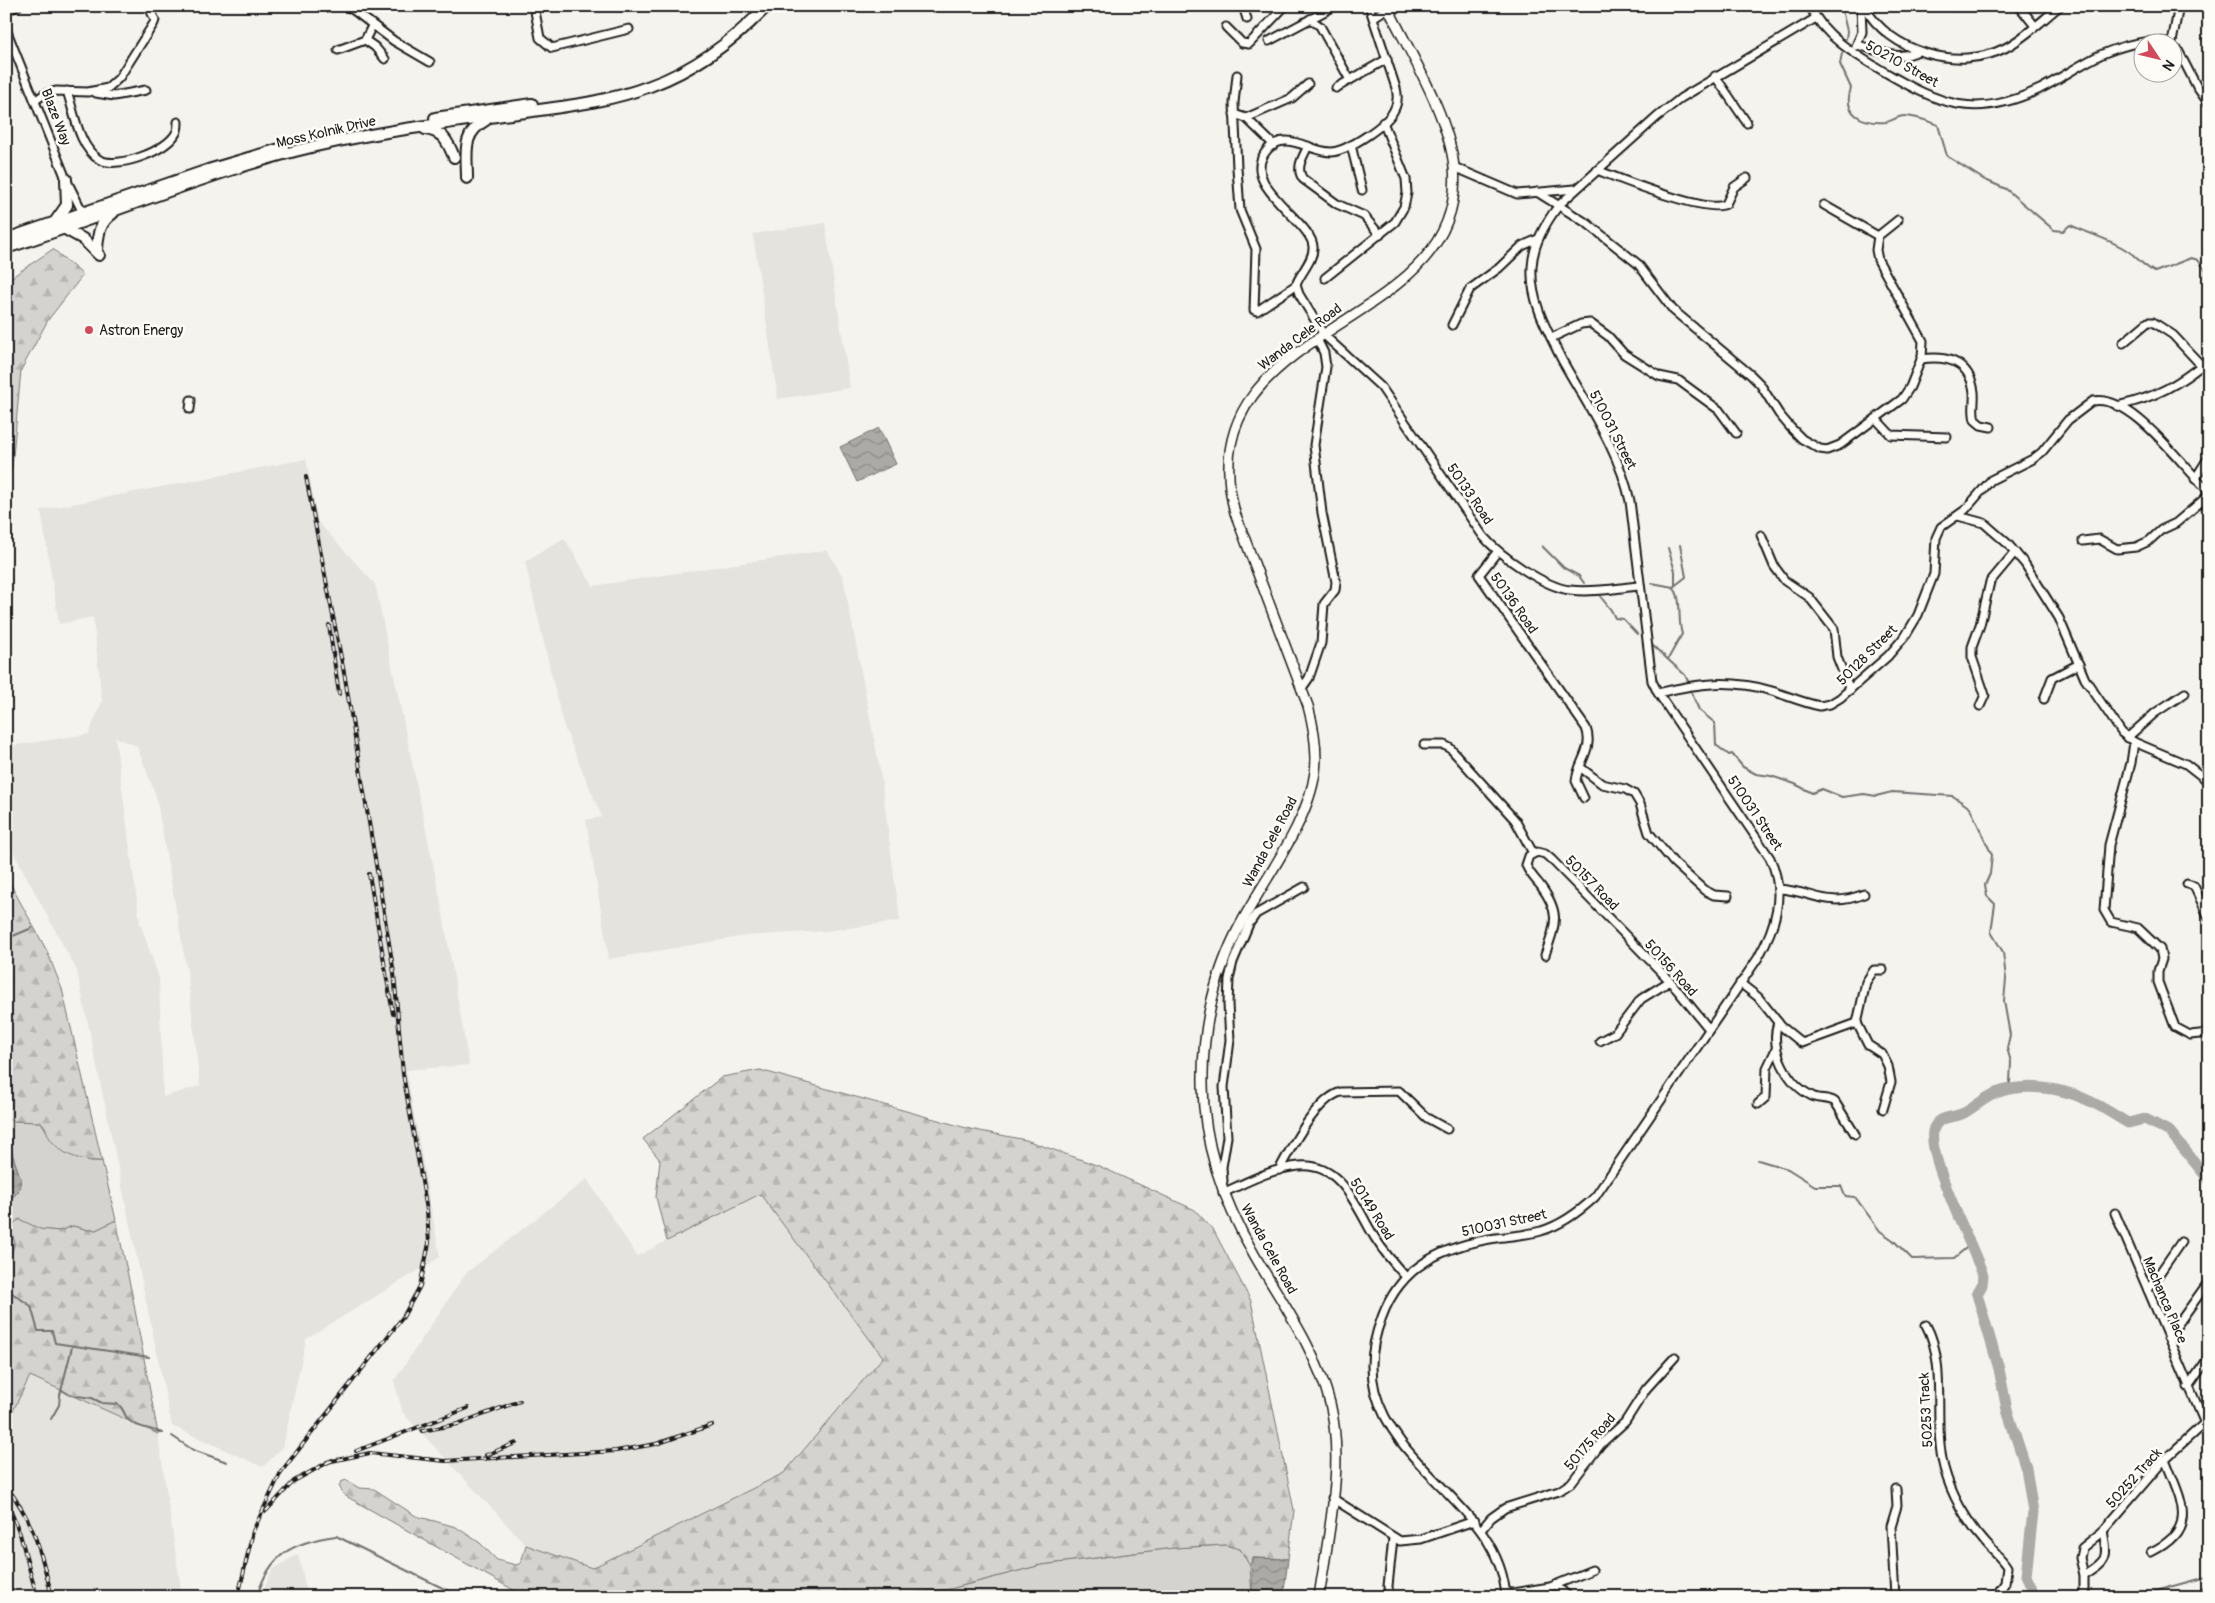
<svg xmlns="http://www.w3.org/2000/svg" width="2215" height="1603" font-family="Pangolin,sans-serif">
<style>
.built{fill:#e4e3de;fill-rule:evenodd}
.grass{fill:#d4d3cf;stroke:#787876}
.forest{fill:url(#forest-firs);stroke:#787876}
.water{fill:url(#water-waves);stroke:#72716f}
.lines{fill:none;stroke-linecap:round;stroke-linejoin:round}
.stream{stroke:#72716f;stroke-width:2}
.river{stroke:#abaaa6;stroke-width:11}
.minor-casing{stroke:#1c1c1c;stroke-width:11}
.tertiary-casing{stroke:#1c1c1c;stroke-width:12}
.secondary-casing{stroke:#1c1c1c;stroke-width:14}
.minor{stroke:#fdfcf7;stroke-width:7}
.tertiary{stroke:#fdfcf7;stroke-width:9}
.secondary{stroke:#fdfcf7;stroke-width:10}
.rail-casing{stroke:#1c1c1c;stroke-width:4}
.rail{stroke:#fdfcf7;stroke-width:2;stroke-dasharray:5.5;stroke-linecap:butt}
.poi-dot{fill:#d1495b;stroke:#fdfcf7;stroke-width:2}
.labels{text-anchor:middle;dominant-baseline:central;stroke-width:5;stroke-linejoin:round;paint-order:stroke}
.street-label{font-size:14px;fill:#1c1c1c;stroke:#fdfcf7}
.poi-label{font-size:14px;fill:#1c1c1c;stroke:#fdfcf7;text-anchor:start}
</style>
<defs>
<pattern id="forest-firs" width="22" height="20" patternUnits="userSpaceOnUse" patternTransform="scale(1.25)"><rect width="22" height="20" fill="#d4d3cf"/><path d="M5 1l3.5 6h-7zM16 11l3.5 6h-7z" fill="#b5b5b1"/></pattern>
<pattern id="water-waves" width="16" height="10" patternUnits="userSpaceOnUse" patternTransform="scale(1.25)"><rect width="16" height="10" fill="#abaaa6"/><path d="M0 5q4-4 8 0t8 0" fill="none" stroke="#8a8a86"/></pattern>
</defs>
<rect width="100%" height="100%" fill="#f4f3ee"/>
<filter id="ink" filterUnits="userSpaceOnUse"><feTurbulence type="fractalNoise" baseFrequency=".02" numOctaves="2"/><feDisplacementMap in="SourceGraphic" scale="10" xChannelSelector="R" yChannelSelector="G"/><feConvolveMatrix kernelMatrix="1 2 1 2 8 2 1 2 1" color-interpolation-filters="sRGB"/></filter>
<g filter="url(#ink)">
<!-- built -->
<g class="built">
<path d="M825,223L850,388L778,399L753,234Z"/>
<path d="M306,459L318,522L375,584L441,903L469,1065L406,1070L440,1257L306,1339L283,1447L263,1467L172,1426L77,971L9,844L6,834V750L10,746L89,734L102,701L93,617L59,624L41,510ZM115,737L137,746L156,796L188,977L200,1086L163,1097L159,978L140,923Z"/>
<path d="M564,538L593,586L827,550L843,577L880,770L900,921L826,931L745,936L609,959L586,820L602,817L563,724L525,562Z"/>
<path d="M587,1179L637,1256L760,1194L883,1357L784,1473L592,1568L526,1545L403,1413L394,1381L466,1273Z"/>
<path d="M30,1376L158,1434L182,1597H6V1425Z"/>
<path d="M298,1554L308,1597H261L272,1570Z"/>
</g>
<!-- grass -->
<g class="grass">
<path d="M6,1118L14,1121L41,1122L47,1132L88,1161H102L116,1220L96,1230H88L73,1226L59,1231L10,1227L15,1243L11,1248L6,1239V1213L10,1199L18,1192L21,1180L6,1136Z"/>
<path d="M1225,1545L1240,1549L1250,1566L1252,1597H875L950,1589L1041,1565L1173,1548Z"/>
</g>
<!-- forest -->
<g class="forest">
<path d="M53,249L83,275L48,320L21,370L12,467L6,479V281Z"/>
<path d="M6,876L47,951L62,989L102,1161C81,1161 61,1156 49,1137C46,1131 46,1126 41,1122L13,1121L6,1118Z"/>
<path d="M760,1070L970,1129L1026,1140L1099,1166L1195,1210L1214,1231L1251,1301L1294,1510L1288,1559L1252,1558L1250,1566L1240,1549L1225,1545L1173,1548L1041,1565L950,1589L875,1597H526L344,1495L339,1486L341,1482L346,1480L359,1488L374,1489L416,1516L456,1527L480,1543L497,1560L516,1565L521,1563L526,1545L592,1568L784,1473L883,1357L760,1194L667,1241L656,1197L660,1160L643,1139L722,1077Z"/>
<path d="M19,1219L40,1229L59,1231L73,1226L88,1230H96L116,1220L132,1294L158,1434L30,1376L6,1425V1269L15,1243L10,1227Z"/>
</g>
<!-- water -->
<g class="water">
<path d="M879,428L896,464L857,482L840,447Z"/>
<path d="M6,1136L21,1180L18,1192L10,1199L6,1213Z"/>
<path d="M1252,1558L1288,1559L1284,1591L1276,1597H1272V1591H1264V1597H1259L1252,1591Z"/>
</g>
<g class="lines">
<!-- stream -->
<g class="stream">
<path d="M1841,6L1847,31L1846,39"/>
<path d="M1842,53L1840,64L1851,88C1842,114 1862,124 1886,122C1892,121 1898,116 1904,116C1917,116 1927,121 1938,125L1947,156L1983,179L2006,189L2054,230L2063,231L2070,225C2089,234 2110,239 2128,251C2138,258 2143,266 2155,272L2191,258L2198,260L2206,271L2205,277L2209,281"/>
<path d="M1542,546L1564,568L1579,576L1584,583"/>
<path d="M1668,548L1675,571V585"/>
<path d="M1652,583L1673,587C1683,598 1677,620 1682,634L1668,659"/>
<path d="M1673,587L1686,577L1680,545"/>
<path d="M1600,596L1611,610L1615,618L1623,619L1637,634"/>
<path d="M1652,645L1685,675L1688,681"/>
<path d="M1690,689L1699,710L1715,723L1716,745L1729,755L1732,754L1743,767L1756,774L1771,776L1795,784L1812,793L1822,789L1842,797L1864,794L1876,796L1892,792L1953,796L1970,808L1992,855L1990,874L1985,885L1987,896L1995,904L1991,932L2003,952L2006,979L2004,1001L2010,1035L2007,1048L2011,1062L2010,1082L2006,1091"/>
<path d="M6,939L32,928"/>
<path d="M1758,1160L1788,1169L1815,1186H1841L1845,1196L1855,1197L1880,1231L1893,1240L1912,1259L1954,1258L1971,1244"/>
<path d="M6,1289L31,1306L38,1331H52L55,1343L149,1357"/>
<path d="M62,1390L70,1395L92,1398L102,1403L118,1404C124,1409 123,1412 127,1418C134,1428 152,1428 162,1433"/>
<path d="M51,1419L59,1405L60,1395L72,1347"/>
<path d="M172,1436L193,1450L227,1462"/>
<path d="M257,1597C269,1554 293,1542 336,1536L461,1597"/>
<path d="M2145,1597L2155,1591L2206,1577L2209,1573"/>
</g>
<!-- river -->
<path class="river" d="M2036,1597L2026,1576L2033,1512L2026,1468L2007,1410L1999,1369L1977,1294L1982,1285L1983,1275C1972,1244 1928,1159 1933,1131C1937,1115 1952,1119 1964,1113C1975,1107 1984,1098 1996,1093C2022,1083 2059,1087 2085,1099C2100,1105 2114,1115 2128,1123L2145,1119L2170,1132L2209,1180"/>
<defs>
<g id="minor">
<path d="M348,6L394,41L430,62"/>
<path d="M534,6L540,38L552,48L629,29"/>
<path d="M1243,6L1247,19"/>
<path d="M1369,6L1396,88C1398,96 1398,103 1394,110C1387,125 1349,150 1332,152C1311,153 1286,129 1268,149C1235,184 1313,221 1313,247C1314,260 1300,273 1296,285L1299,294L1324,335L1381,387L1483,536C1499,555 1544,587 1570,590C1592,593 1617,588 1639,586"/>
<path d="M1810,6C1823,36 1856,55 1883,71C1941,105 1975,120 2040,89C2061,78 2079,65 2100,55C2121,46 2143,39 2166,42"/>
<path d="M1864,6C1889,52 1958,72 2005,48C2025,38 2042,20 2060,6"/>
<path d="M1949,6H1974"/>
<path d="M2019,6L2035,26"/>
<path d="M6,11L18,6"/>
<path d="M1374,17L1391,6"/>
<path d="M1310,19L1320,26L1350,80"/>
<path d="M372,26L365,40L375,47L385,59"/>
<path d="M1226,27L1242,43L1249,44L1285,6"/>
<path d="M6,29L66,179L83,213"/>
<path d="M1269,41L1335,6"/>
<path d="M2172,42L2179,6"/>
<path d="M1857,45C1880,50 1896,62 1918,51"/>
<path d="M1856,46L1862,32L1861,6"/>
<path d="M2172,46L2179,52L2197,87L2209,104"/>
<path d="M338,50L365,40"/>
<path d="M1237,75L1234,103L1237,168L1240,210L1256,249L1254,310L1257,311L1296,285"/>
<path d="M1715,76L1747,123"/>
<path d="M1336,88L1387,59"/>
<path d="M67,91C74,111 79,149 100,160C118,169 167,151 176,133C178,130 178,125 178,122"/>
<path d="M96,93L114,96L146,90"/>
<path d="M36,100L43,95L56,91L88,92L108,88L119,78L154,23L155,20L149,7"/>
<path d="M1234,114L1246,118L1274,145"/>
<path d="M1246,118L1292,98L1308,84"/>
<path d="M1351,145L1362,190"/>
<path d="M1308,146C1303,157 1295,168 1303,179L1337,204L1364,216L1380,235"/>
<path d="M1454,167L1517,194L1575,189"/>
<path d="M1597,170C1618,178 1709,215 1726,204L1734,187L1747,178"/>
<path d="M1537,192L1588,224L1638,264L1673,310L1751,375L1760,384L1779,414L1790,427L1802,439L1820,449L1827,450L1840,445L1902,399L1910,387L1922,357L1923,341L1878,260L1876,250L1878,236L1824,205"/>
<path d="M1878,236L1898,220"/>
<path d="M1325,278L1395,222L1404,207L1407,193L1406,179L1383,122"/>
<path d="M1452,325L1470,289L1499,268L1522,246L1538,239"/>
<path d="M1551,338L1581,324L1590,323L1608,336L1624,354L1659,376L1678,380L1719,410L1736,433"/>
<path d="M2123,343L2148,322H2153L2173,335L2201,365"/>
<path d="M1921,359C1948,355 1970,362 1974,392C1975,402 1972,410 1975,420L1981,425L1991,427"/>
<path d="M2117,406C2155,398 2180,384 2209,359"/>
<path d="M190,409L191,400"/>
<path d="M1877,420L1891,435L1947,437"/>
<path d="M2195,479L2209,457"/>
<path d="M1958,516L1984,523L2008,544L2025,564L2059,618L2085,679L2122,733L2134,742L2186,764L2209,782"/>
<path d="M1761,535L1774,566L1785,581L1809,597L1834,629L1837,657L1850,690"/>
<path d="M2083,541L2099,539L2117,549L2136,547L2149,541L2161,530L2176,523L2209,495"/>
<path d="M1498,551L1479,575L1586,728C1594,749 1578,761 1576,781L1584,798"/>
<path d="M1302,688L1309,678L1321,643L1324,604L1335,590L1336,582L1322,513L1314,445L1326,367L1324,353L1317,339"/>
<path d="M1658,693C1698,683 1732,679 1772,691C1788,696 1804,703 1820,706L1830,704L1840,698L1888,656L1906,635L1918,615L1934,574L1936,538L1941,527L1965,510L1991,480L2033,459L2042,452L2068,420L2093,401C2133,394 2182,467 2209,491"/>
<path d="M2044,699L2052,678L2079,664"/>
<path d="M1980,706L1985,695L1972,657V647L1980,625L1990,582L2015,552"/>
<path d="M2127,738L2155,713L2185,693"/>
<path d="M2134,742L2131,763L2109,845L2104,910L2111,922L2138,928L2160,949L2162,959L2158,971V982L2175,1027L2190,1035L2209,1033"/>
<path d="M1424,745H1444L1450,748L1515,820L1533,853"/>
<path d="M1580,767L1602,784L1625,789L1634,794L1640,804L1649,833L1674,863L1704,890L1714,895L1728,896"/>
<path d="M2187,884L2194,886L2209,918"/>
<path d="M1779,889C1813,891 1827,909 1864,894"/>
<path d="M1545,955C1556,923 1561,913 1540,885C1535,879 1529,873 1526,865L1529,856L1537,852L1545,854L1552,860L1670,981L1709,1029"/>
<path d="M1740,983L1758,997L1781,1026L1802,1043L1857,1023L1868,1045L1882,1054L1888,1066L1891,1082L1883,1109"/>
<path d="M1778,1022C1769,1049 1787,1084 1812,1096C1819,1100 1828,1097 1835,1102L1855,1134"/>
<path d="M1857,1023L1866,982L1874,970H1883"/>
<path d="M1600,1041L1615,1033L1641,999L1670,981"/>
<path d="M1758,1104L1766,1097L1767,1068L1776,1049"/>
<path d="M1279,1170C1291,1148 1316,1099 1341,1092L1399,1091L1427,1118L1447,1129"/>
<path d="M1223,1181L1222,1167L1227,1137L1224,1087L1230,1040L1228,1004L1229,979L1233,962L1249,924L1256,914L1304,887"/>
<path d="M1223,1193C1247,1182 1273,1168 1299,1166C1342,1162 1357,1209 1375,1238C1384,1252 1395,1265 1406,1277"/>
<path d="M2115,1213L2209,1433"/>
<path d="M2148,1290L2181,1242"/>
<path d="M1926,1325C1948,1365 1932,1423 1944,1468C1951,1494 1966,1521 1984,1541C1991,1550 2001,1557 2007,1567L2005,1583L1995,1597"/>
<path d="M2168,1338L2209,1281"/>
<path d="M2188,1387L2209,1357"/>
<path d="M1332,1498L1400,1541L1421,1539L1474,1521"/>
<path d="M1481,1530L1491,1518L1505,1508L1559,1491L1571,1483L1601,1444L1625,1422L1646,1389L1675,1357"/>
<path d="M2151,1552C2201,1528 2180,1499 2165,1459"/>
<path d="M2084,1575C2108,1560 2108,1558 2103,1531"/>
<path d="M1555,1585L1569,1597"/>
<path d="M1506,1594L1550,1587L1592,1570"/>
<path d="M1389,1597L1388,1586L1393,1538"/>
<path d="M1506,1597C1500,1508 1397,1474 1375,1391C1369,1367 1373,1340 1382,1317C1401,1265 1444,1246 1496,1238C1511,1236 1526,1235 1541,1231C1561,1225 1579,1212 1595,1197L1758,958C1776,926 1786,893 1770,858L1658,693L1652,681L1630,501C1619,450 1587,405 1562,360C1547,330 1530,301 1532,267C1533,244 1546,222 1559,205L1657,117L1681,98L1816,18"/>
<path d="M1895,1597L1891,1526L1897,1506L1896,1489"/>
<path d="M2084,1597V1575L2080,1558L2082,1548L2103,1531L2165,1459L2209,1419"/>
<path d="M2201,1597L2209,1590"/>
</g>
<path id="tertiary" d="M1319,1597C1328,1535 1345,1465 1330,1403C1316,1349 1282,1303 1255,1256C1224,1203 1203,1147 1203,1085C1202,1033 1213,980 1236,933C1260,884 1308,826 1315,772C1318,749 1314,728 1308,706L1235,513C1183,318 1470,334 1454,167C1449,116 1410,53 1387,6"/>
<g id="secondary">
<path d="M435,118L532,104"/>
<path d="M425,129C443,131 448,142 454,157"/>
<path d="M467,178C467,153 461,134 486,120"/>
<path d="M55,222L67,205L66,179"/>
<path d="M65,229L83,239L99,255"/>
<path d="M6,239L208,170L283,148"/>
<path d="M6,248C102,217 197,177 295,151C366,133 439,124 511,114C558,107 606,103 650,86C694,70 735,39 767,6"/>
<path d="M97,250C98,234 99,223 113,213"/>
</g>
</defs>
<!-- minor casing -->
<use href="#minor" class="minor-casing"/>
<!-- tertiary casing -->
<use href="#tertiary" class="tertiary-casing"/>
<!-- secondary casing -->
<use href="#secondary" class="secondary-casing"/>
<!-- minor -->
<use href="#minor" class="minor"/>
<!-- tertiary -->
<use href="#tertiary" class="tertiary"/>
<!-- secondary -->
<use href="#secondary" class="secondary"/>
<defs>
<g id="rail">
<path d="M329,625L339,694"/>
<path d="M369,874L393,1014"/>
<path d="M422,1431L458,1424L520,1401"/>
<path d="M356,1451L468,1408"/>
<path d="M486,1455L516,1443"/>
<path d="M327,1462L370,1453L445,1461L616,1451L656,1444L712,1425"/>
<path d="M6,1486C35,1523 41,1553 52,1597"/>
<path d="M6,1499L20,1534L37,1597"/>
<path d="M266,1511L294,1481L332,1460"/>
<path d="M238,1597L253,1531L281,1472L403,1317L420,1286L429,1243L427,1210L403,1074L394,973L345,678L306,477"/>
</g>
</defs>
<!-- rail casing -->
<use href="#rail" class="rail-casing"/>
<!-- rail -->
<use href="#rail" class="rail"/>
</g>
</g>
<!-- markers -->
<circle class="poi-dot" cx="89" cy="330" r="5"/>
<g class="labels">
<!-- street labels -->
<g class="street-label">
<text transform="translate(1902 64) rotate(29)">50210 Street</text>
<text transform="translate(56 117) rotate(69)">Blaze Way</text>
<text transform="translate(326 132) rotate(-13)">Moss Kolnik Drive</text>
<text transform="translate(1300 337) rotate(-37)">Wanda Cele Road</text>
<text transform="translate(1613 430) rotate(63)">510031 Street</text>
<text transform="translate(1470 494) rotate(56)">50133 Road</text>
<text transform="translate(1514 603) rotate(55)">50136 Road</text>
<text transform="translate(1867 655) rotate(-45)">50128 Street</text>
<text transform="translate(1755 813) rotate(56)">510031 Street</text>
<text transform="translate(1270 842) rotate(-62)">Wanda Cele Road</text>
<text transform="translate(1592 883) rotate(46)">50157 Road</text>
<text transform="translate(1671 968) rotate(48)">50156 Road</text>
<text transform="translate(1372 1209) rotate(58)">50149 Road</text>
<text transform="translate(1504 1223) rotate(-12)">510031 Street</text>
<text transform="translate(1269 1249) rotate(61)">Wanda Cele Road</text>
<text transform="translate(2165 1300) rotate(67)">Machanca Place</text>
<text transform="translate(1926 1410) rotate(-93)">50253 Track</text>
<text transform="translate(1590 1442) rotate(-49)">50175 Road</text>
<text transform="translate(2134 1478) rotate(-48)">50252 Track</text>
</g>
<!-- poi labels -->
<g class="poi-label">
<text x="99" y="330">Astron Energy</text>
</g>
</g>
<!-- margin -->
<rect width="2215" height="1603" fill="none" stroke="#fdfcf7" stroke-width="25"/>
<rect x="12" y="12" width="2190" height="1578" fill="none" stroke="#1c1c1c" stroke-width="2" filter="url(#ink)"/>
<!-- north arrow -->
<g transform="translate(2158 58) rotate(125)"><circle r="24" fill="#fdfcf7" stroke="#a3a29f"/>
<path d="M0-4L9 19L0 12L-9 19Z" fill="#d1495b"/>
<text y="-8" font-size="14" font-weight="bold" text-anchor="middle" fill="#1c1c1c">N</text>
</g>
</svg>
